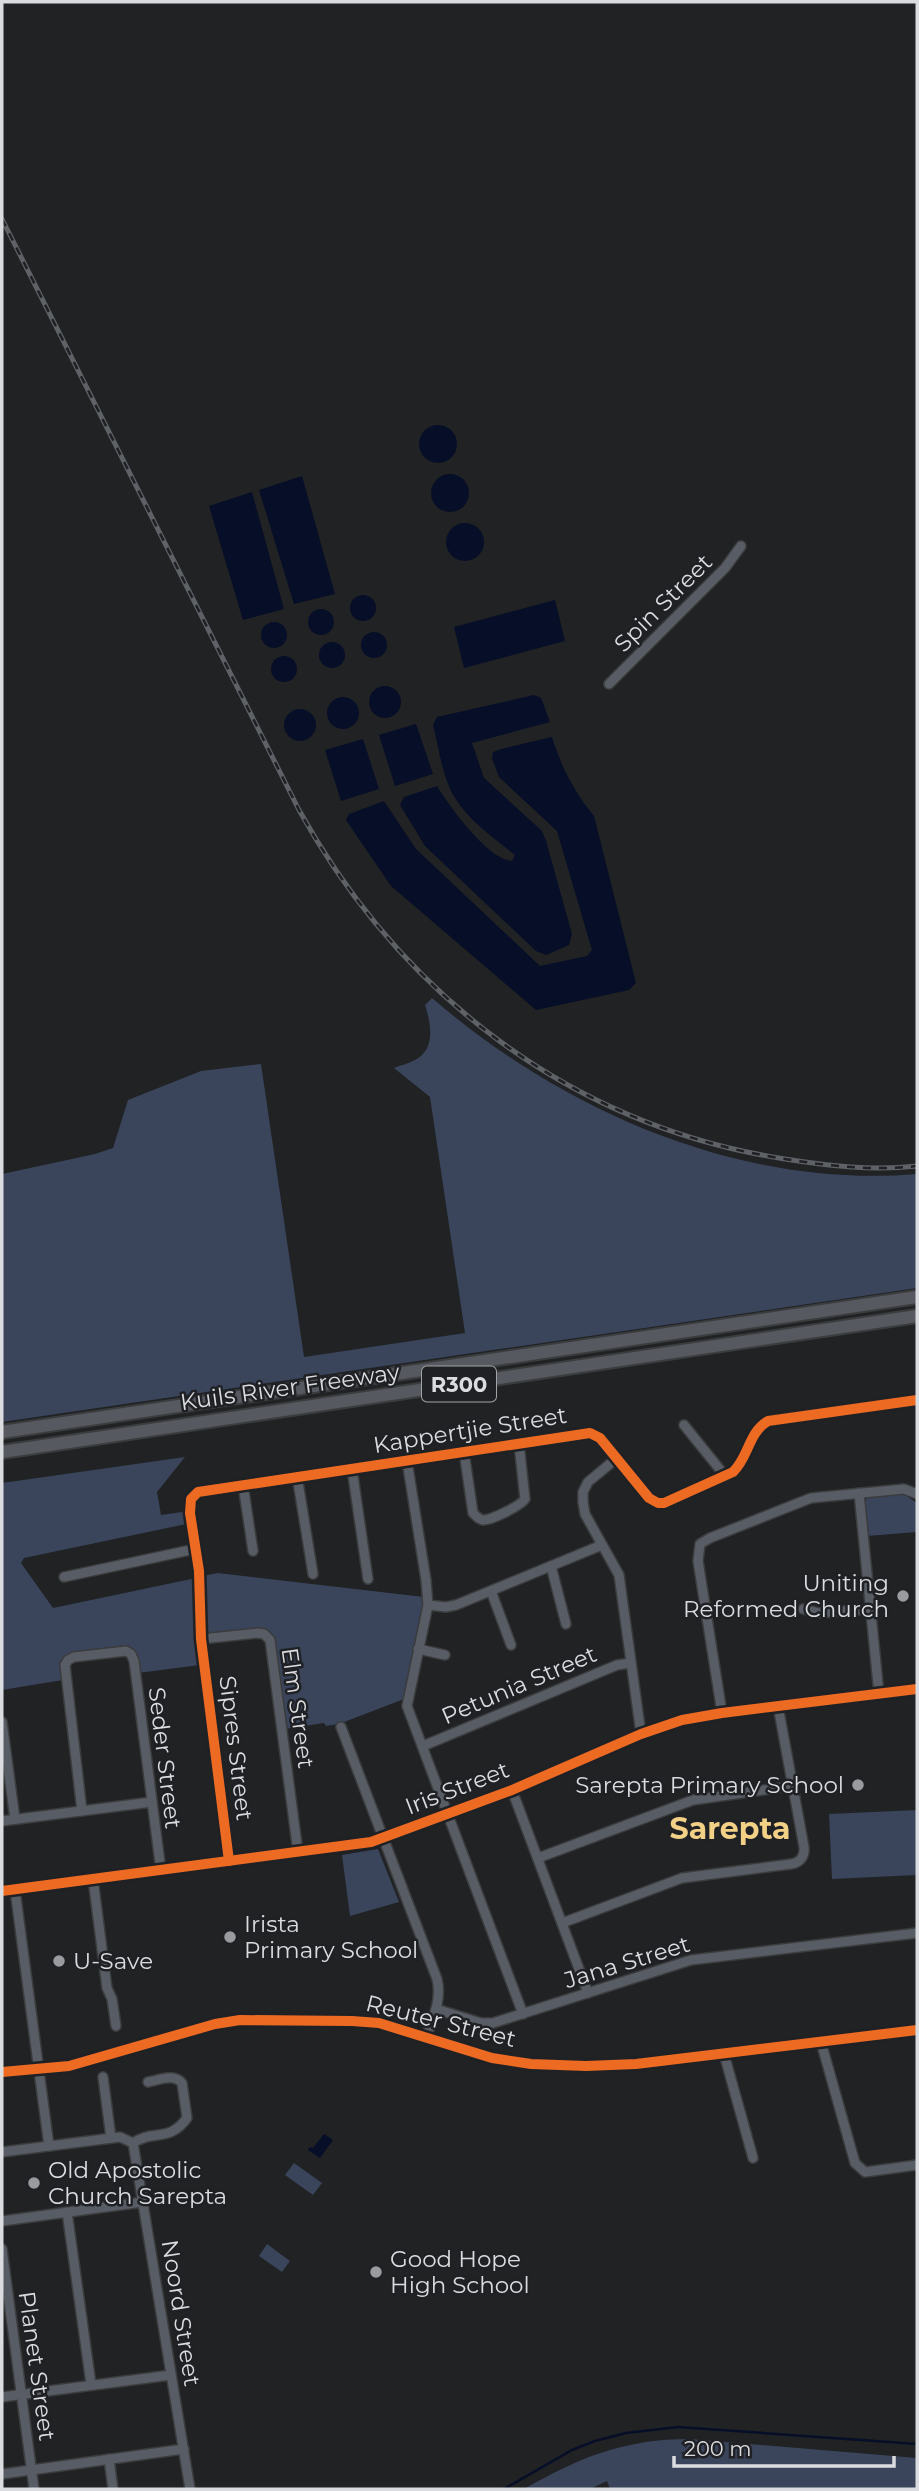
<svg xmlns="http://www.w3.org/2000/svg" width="919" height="2491" font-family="Montserrat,sans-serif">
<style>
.green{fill:#3a445a}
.water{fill:#070e27}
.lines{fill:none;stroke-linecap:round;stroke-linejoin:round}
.stream{stroke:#070e27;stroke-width:2.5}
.minor-casing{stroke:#3b3c3d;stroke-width:12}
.highway-casing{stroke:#3b3c3d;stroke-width:16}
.minor{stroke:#585d65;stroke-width:9}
.highway{stroke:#565960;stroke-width:12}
.rail-casing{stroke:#5e6165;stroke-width:5}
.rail{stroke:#1f2125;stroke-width:2.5;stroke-dasharray:8;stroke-linecap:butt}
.cycleway-casing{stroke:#1f2125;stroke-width:15}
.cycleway{stroke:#ed6a23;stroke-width:10}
.poi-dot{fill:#9a9b9e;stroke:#1f2125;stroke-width:2.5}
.labels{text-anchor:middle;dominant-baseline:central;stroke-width:5;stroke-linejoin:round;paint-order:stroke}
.shield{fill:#1f2125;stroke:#a3a4a7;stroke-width:2}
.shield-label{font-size:21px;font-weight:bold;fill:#dbdcdf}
.street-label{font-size:23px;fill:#dbdcdf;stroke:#1f2125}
.poi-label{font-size:23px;fill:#dbdcdf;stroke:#1f2125;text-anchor:start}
.district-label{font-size:30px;font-weight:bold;fill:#f2d086;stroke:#1f2125}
</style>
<rect width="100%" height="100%" fill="#202224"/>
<!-- green -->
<g class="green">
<path d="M432,998C563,1111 741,1189 917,1174V1288L2,1422V1174L95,1154L113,1148L128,1100L201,1071L261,1064L304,1357L465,1333L430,1097L394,1068C400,1065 408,1064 415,1060C436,1049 431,1024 425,1005Z"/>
<path d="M185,1457L157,1492L161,1515L189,1511L191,1523L24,1558L21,1563L53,1608L196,1578L200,1665L138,1673L132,1653L74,1654L63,1680L2,1690V1483Z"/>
<path d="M902,1493L917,1503V1532L867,1536L864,1503L867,1498Z"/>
<path d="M218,1573L424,1597L423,1613L404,1699L339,1724L326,1726L324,1723L285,1729L270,1635H210L204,1629L202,1576Z"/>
<path d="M917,1810V1875L832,1879L829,1814Z"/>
<path d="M378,1849L399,1902L350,1916L342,1855Z"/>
<path d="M294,2163L322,2183L313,2195L285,2175Z"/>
<path d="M267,2244L290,2261L282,2272L259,2256Z"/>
<path d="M690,2439L917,2458V2489H610L607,2481L590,2489H524C580,2457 625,2439 690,2439Z"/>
</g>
<!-- water -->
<g class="water">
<circle cx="438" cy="444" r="19"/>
<circle cx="450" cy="493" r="19"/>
<path d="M302,476L335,594L294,604L259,490Z"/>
<path d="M252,492L284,609L243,620L209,506Z"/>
<circle cx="465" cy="542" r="19"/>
<circle cx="363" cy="608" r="13"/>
<path d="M555,600L565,641L464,668L454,627Z"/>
<circle cx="321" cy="622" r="13"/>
<circle cx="274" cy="635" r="13"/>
<circle cx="374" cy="645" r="13"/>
<circle cx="332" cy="655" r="13"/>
<circle cx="284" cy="669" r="13"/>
<circle cx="385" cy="702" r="16"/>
<path d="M534,695L541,698L550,722L472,743L484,778L542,831L546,841L572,934L569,945L546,955L536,951L425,846L400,805L404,797L437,786C450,807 487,859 512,861L515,855C494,838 469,821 455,798C442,777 439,748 433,725L437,717Z"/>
<circle cx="343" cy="713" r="16"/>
<circle cx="300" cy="725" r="16"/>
<path d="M416,724L433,774L395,786L379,735Z"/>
<path d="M552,737C561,766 574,792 594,816L636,983L629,990L536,1010L391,886L346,820L349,814L384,801L416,849L540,966L587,956L592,950L557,831L499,777L492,758L493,752L501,749Z"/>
<path d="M363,739L379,789L341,801L325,750Z"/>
<path d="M324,2134L333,2140L320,2158L308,2150L310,2147L313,2148Z"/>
</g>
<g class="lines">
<!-- stream -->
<path class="stream" d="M504,2489L572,2450L595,2441L626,2433L678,2427L917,2444"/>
<defs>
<g id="minor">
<path d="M609,684L725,568L741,546"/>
<path d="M684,1425L726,1477"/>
<path d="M464,1452L473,1513C477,1517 478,1519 483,1520C492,1520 520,1506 525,1499L519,1444"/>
<path d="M617,1458L588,1482L583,1492V1502L585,1514L619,1575L641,1734"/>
<path d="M407,1461L426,1580L428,1605L407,1706L523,2014"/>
<path d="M352,1469L368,1579"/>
<path d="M297,1476L313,1574"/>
<path d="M243,1485L253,1551"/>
<path d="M859,1493L879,1694"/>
<path d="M551,1566L566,1624"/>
<path d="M64,1577L195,1549"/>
<path d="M491,1591L511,1645"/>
<path d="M428,1605L446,1607L456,1605L602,1545"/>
<path d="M803,1609L819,1613L871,1609"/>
<path d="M201,1639L258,1633L264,1634L270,1640L298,1852"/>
<path d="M418,1649L445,1655"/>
<path d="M722,1713L698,1561L700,1544L710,1538L811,1498L904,1489L917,1494"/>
<path d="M2,1722L15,1819"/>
<path d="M341,1727L437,1979C442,2000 433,2018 426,2037"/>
<path d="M423,1746L617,1665L631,1663"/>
<path d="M512,1790L588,1993"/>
<path d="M82,1811L65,1665L68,1660L74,1657L126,1651L131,1654L134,1661L161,1871"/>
<path d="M2,1821L152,1802"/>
<path d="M538,1858L693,1800L792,1786"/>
<path d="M229,1861L201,1639L199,1571L190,1513L191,1499L198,1492L590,1433L600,1438L649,1498L658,1503H664L733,1472C749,1457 748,1433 768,1421L917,1400"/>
<path d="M93,1879L107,1988L112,1999L116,2026"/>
<path d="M15,1890L49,2146"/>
<path d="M2,1891L371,1842L512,1790L641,1734L682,1720L722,1713L917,1689"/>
<path d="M562,1923L682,1878L791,1864C800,1863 805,1856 804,1847L778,1706"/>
<path d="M436,2009L481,2023H493L691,1960L917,1933"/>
<path d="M821,2042L855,2163L865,2172L917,2165"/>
<path d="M724,2054L753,2158"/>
<path d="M2,2072L69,2066L215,2024L240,2020L352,2021L379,2023L492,2058L531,2064L586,2066L636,2064L917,2030"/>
<path d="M103,2077L111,2138"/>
<path d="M133,2143L190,2489"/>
<path d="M133,2143C153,2129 169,2143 187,2118L182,2083C174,2073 159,2080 148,2082"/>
<path d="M2,2152L120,2137L133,2143"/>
<path d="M67,2212L91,2384"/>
<path d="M2,2221L143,2202"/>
<path d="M2,2249L34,2489"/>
<path d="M2,2397L171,2375"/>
<path d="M109,2459L113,2489"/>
<path d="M2,2474L184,2449"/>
</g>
<g id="highway">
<path d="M2,1432L917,1297"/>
<path d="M2,1452L917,1316"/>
</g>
</defs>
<!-- minor casing -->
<use href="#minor" class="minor-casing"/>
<!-- highway casing -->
<use href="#highway" class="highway-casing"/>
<!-- minor -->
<use href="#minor" class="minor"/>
<!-- highway -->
<use href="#highway" class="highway"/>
<defs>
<path id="rail" d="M2,219L299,810C402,996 572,1126 785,1159C829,1166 873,1171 917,1166"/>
</defs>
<!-- rail casing -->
<use href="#rail" class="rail-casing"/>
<!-- rail -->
<use href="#rail" class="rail"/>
<defs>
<g id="cycleway">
<path d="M229,1861L201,1639L199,1571L190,1513L191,1499L198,1492L590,1433L600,1438L649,1498L658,1503H664L733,1472C749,1457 748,1433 768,1421L917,1400"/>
<path d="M2,1891L371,1842L512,1790L641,1734L682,1720L722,1713L917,1689"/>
<path d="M2,2072L69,2066L215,2024L240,2020L352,2021L379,2023L492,2058L531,2064L586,2066L636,2064L917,2030"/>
</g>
</defs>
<!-- cycleway casing -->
<use href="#cycleway" class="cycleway-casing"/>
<!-- cycleway -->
<use href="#cycleway" class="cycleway"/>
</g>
<!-- markers -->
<g class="poi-dot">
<circle cx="903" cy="1596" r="7"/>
<circle cx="858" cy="1785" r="7"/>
<circle cx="230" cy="1937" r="7"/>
<circle cx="59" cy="1961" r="7"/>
<circle cx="34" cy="2183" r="7"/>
<circle cx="376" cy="2272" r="7"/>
</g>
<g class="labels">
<!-- shield labels -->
<rect class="shield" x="422" y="1366.5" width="74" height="35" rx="5"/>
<g class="shield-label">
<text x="459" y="1384">R300</text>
</g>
<!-- street labels -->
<g class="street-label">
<text transform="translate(663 603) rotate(-45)">Spin Street</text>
<text transform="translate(290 1387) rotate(-8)">Kuils River Freeway</text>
<text transform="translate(470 1430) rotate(-9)">Kappertjie Street</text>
<text transform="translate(519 1685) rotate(-23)">Petunia Street</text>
<text transform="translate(298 1708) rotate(82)">Elm Street</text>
<text transform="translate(236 1748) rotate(83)">Sipres Street</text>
<text transform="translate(165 1758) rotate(83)">Seder Street</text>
<text transform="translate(457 1788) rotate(-21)">Iris Street</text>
<text transform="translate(627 1962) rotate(-17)">Jana Street</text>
<text transform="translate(441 2021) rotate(14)">Reuter Street</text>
<text transform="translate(181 2313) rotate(81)">Noord Street</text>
<text transform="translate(37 2366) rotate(82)">Planet Street</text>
</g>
<!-- poi labels -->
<g class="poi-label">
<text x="889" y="1583" text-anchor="end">Uniting<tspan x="889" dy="26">Reformed Church</tspan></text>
<text x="844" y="1785" text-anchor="end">Sarepta Primary School</text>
<text x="244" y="1924">Irista<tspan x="244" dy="26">Primary School</tspan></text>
<text x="73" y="1961">U-Save</text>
<text x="48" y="2170">Old Apostolic<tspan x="48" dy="26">Church Sarepta</tspan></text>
<text x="390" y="2259">Good Hope<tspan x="390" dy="26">High School</tspan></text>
</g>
<!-- district labels -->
<g class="district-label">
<text x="730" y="1828">Sarepta</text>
</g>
</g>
<!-- border -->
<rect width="919" height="2491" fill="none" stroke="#dbdcdf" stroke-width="7"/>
<!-- scale -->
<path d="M674 2456v10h220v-10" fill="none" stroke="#dbdcdf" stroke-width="3.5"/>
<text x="684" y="2456" font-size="21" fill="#dbdcdf" stroke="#1f2125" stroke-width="5" paint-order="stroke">200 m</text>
</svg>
